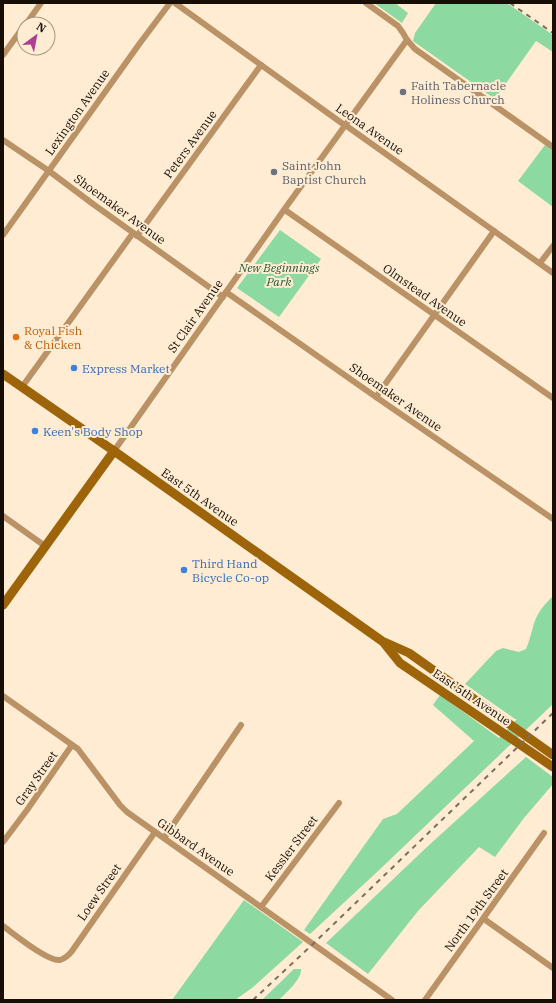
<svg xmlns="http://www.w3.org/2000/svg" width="556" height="1003" font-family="'IBM Plex Serif',serif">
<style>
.green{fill:#8cd9a1}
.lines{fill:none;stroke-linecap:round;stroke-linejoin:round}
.street{stroke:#ba9265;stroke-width:6}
.secondary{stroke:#9e6409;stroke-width:9}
.rail{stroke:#7b6e5e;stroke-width:2;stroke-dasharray:5 5;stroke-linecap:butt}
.worship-dot{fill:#6b7280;stroke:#ffecd3;stroke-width:1.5}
.food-dot{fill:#e8710a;stroke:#ffecd3;stroke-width:1.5}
.shop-dot{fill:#3f7fe0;stroke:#ffecd3;stroke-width:1.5}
.labels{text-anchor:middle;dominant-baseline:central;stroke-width:4;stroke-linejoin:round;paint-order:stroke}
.worship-label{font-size:12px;fill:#5b616d;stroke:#ffecd3;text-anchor:start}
.street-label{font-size:12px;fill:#170f05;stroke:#ffecd3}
.park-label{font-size:12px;font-style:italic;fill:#205833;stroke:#ffecd3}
.food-label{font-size:12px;fill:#c56008;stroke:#ffecd3;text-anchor:start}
.shop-label{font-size:12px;fill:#366cbe;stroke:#ffecd3;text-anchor:start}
</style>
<rect width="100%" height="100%" fill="#ffecd3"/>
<!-- green -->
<g class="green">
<path d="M374,3H395L408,13L402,23Z"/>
<path d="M436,3H507L553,35V52L536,41L495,99L413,41L415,33Z"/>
<path d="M545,145L553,151V207L518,181Z"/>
<path d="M280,230L321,259L279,317L237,288Z"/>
<path d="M553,596V704L376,873L310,934L304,930L383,819L397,814L474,741L433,705L440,695L499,738L517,719H515L465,684L496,651L503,648L519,652L526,649C531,638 532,626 537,616C541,608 547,602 553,596Z"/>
<path d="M526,757L553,777V784L524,818L495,857L479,847L418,911L368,974L326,943L428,846Z"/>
<path d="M244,900L303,942L252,988L235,1000H172Z"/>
<path d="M294,969H301C302,979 286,993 279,1000H262Z"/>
</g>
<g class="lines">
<!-- street -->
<g class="street">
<path d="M175,3L343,124L348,127L553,273"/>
<path d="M366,3L398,26L403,33L407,40L415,49L553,147"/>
<path d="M26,24L41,3"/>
<path d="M3,55L24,26"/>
<path d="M3,140L49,171L93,204L223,297"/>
<path d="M285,210L553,398"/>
<path d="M3,235L140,43L170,3"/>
<path d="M137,236L261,65"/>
<path d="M540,263L553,246"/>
<path d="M226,292L376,397L553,519"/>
<path d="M22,387L133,233"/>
<path d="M376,397L494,231"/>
<path d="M114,451L286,207L407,40"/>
<path d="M3,516L45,546"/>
<path d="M3,696L78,749L120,805L127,812L392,1000"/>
<path d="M164,838L241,725"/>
<path d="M3,842L27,810L72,745"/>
<path d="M261,907L339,803"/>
<path d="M484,919L553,968"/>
<path d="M3,926C14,934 48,962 60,960C66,958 69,955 72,951L155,832"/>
<path d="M425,1000L544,833"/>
</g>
<!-- secondary -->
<g class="secondary">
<path d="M3,374L114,451L382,641L409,653L553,755"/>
<path d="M3,605L114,451"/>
<path d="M384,643L400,663L553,767"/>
</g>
<!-- rail -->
<g class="rail">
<path d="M510,3L553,33"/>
<path d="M253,1000L313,944L553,713"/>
</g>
</g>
<!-- markers -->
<g class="worship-dot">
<circle cx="403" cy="92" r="4"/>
<circle cx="274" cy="172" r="4"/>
</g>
<circle class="food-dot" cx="16" cy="337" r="4"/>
<g class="shop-dot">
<circle cx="74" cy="368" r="4"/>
<circle cx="35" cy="431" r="4"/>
<circle cx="184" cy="570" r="4"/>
</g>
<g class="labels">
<!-- worship labels -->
<g class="worship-label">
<text x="411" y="85">Faith Tabernacle<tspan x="411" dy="14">Holiness Church</tspan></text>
<text x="282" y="165">Saint John<tspan x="282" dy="14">Baptist Church</tspan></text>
</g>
<!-- street labels -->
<g class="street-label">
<text transform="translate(77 112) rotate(-55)">Lexington Avenue</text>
<text transform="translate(370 129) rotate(35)">Leona Avenue</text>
<text transform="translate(190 144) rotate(-54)">Peters Avenue</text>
<text transform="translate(120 209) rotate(36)">Shoemaker Avenue</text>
<text transform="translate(425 295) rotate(35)">Olmstead Avenue</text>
<text transform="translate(195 316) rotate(-55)">St Clair Avenue</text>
<text transform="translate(396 397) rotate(35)">Shoemaker Avenue</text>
<text transform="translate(200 497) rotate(35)">East 5th Avenue</text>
<text transform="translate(472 697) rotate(34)">East 5th Avenue</text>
<text transform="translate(36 778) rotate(-55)">Gray Street</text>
<text transform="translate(196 847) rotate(35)">Gibbard Avenue</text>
<text transform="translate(291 848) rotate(-53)">Kessler Street</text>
<text transform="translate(99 892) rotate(-55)">Loew Street</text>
<text transform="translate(476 910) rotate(-54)">North 19th Street</text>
</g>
<!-- park labels -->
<g class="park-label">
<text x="279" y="267">New Beginnings<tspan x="279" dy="14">Park</tspan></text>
</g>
<!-- food labels -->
<g class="food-label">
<text x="24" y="330">Royal Fish<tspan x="24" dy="14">&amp; Chicken</tspan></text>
</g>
<!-- shop labels -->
<g class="shop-label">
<text x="82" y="368">Express Market</text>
<text x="43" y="431">Keen's Body Shop</text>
<text x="192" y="563">Third Hand<tspan x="192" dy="14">Bicycle Co-op</tspan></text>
</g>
</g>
<!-- border -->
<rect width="556" height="1003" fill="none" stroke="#170f05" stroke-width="8"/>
<!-- north arrow -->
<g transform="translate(36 36) rotate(32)"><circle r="19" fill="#ffecd3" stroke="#a29481"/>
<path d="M0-3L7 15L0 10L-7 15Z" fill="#b23c92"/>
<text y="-6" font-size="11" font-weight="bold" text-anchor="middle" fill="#170f05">N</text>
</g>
</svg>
